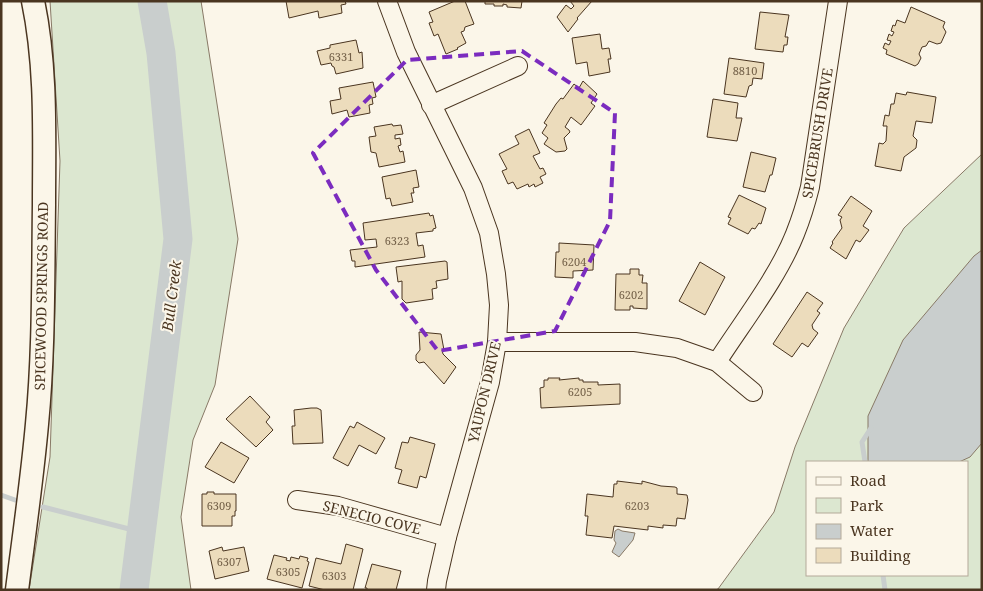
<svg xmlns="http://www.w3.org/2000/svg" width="983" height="591" font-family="'Noto Serif',serif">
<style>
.green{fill:#dce7d0;stroke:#887966;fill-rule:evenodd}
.water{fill:#c9cecd;stroke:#887966}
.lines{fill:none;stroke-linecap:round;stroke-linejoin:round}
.stream{stroke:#c9cecd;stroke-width:5}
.river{stroke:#c9cecd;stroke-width:29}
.building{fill:#ecdcbc;stroke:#4a3520}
.minor-casing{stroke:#4a3520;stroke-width:20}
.major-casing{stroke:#4a3520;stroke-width:25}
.minor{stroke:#fbf6e9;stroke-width:18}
.major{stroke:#fbf6e9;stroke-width:22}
.marked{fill:none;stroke:#7b2cbf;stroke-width:4;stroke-dasharray:10 6;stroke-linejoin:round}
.labels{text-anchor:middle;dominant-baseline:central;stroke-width:4;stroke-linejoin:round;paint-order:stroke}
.number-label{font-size:11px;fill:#725f47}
.street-label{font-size:14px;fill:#4a3520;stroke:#fbf6e9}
.water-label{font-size:15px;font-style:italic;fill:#4a3520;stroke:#fbf6e9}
</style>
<rect width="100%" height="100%" fill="#fbf6e9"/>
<!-- green -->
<g class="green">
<path d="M50,1H201L238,239L215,385L193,440L181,517L191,590H29L50,457L60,161Z"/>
<path d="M982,154V590H715L718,589L774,512L795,447L844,328L904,228ZM807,462H967V575H807Z"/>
</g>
<!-- water -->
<g class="water">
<path d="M982,250V443L970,457L959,462H868V416L903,340L974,256Z"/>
<path d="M618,529L622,531L635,533L633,540L619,557L612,552L616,543L614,540L615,531Z"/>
</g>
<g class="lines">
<!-- stream -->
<g class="stream">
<path d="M865,462L862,442L871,428"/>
<path d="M1,495L15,500"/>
<path d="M43,507L141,532"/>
<path d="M883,575L885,590"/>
</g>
<!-- river -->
<path class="river" d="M134,590L178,239L161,53L152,1"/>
</g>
<!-- building -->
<g class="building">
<path d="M286,1H345L346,4L341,5L342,13L319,18L318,11L289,18Z"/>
<path d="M455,1H465L474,24L465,27L464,31L461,32L466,43L457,48L458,49L446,54L438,34L434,36L429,23L433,22L429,12Z"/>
<path d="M485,1H522L521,8L507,7V5L503,4V6H494V4H485Z"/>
<path d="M570,1H592L577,18L578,19L568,32L557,17L566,5L571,9L574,6Z"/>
<path d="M911,7L945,22L943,27L946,32L941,43L937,44L929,41L926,46L922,47L919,54L921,58L918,64L915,66L886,54L887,50L883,48L885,43L889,45L891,41L887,40L889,34L892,36L894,32L891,31L893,25L895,26L897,20L905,23Z"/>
<path d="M760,12L789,15L785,37H788L787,45H784L783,52L755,49Z"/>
<path d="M600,34L602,49L609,48L611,59H608L610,72L589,76L587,62L576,64L572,38Z"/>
<path d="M356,40L359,53L362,52L363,68L336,74L334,67L332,66L331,63L321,65L317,51L330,48V45Z"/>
<path d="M729,58L764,63L762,79L753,78L752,85L749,86L746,97L724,94Z"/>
<path d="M583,81L597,94L591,103L595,106L581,125L571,117L565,127L569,130L570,132L564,138L567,149L565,151L556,152L544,144L548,138L542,133L547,125L544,123L556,104L561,98L563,99L574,84L579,88Z"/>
<path d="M373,82L376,97L372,98L373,104L369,105L370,113L349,117L347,110L332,114L330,101L341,99L339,88Z"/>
<path d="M907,92L936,97L932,123L916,121L913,136L917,140L916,148L904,157L901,171L875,166L879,143L883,144L886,141L887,126H883L885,115L889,116L891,104H894L896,93L906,95Z"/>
<path d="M713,99L738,103L736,118H742L737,141L707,137Z"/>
<path d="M392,124L393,126L401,125L403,134L395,135V139L400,138L401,145L398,146L400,152L403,151L405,162L379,167L376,153L371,152L369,137L376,136L374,127Z"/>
<path d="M529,129L540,153L533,156L540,169L543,168L546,174L540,177L543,183L535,187L534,184L529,187L528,184L517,189L513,182L508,184L502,171L507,169L499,154L519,144L515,136Z"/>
<path d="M751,152L776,158L772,175H770L765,192L743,187Z"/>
<path d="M416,170L419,187L413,188L414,193H411L413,202L392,206L390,198L386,199L382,177Z"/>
<path d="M739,195L766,208L761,224L759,223L755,229L752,228L748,234L728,224L731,218L728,217Z"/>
<path d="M851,196L872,211L863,226L869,230L860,242L856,240L846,259L830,248L833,243L832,242L842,228L840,220L842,217L838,215Z"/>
<path d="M429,213L430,216L433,215L436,228L433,229V231L416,233L418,246L423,245L425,257L355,267V261H352L350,250L377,247L376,239L365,240L363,223Z"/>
<path d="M559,243L594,245L593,270L573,271V278L555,277L556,252H559Z"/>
<path d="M445,261L447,262L448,279L436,281L437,288L432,289L433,299L406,303L402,299V281L398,282L396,267Z"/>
<path d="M700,262L725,277L705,315L679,301Z"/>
<path d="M630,269H639V275H643L642,283H647V309L633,308V306H630V310H615L616,274H630Z"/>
<path d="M807,292L823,303L817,311L820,313L812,325L813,329L818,333L808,347L802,343L792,357L773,344Z"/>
<path d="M419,332L441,334L444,350H442L443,354L456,367L444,384L424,362L419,363L416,360V355L420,350Z"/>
<path d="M548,378H560L559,380L579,378V380H583V382H598V385L620,384V404L541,408L540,388L544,387V380H548Z"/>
<path d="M250,396L270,417L266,422L273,430L256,447L226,419Z"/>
<path d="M311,408H317L321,410L323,443L293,444L292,426H295L294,410Z"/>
<path d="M357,422L385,438L376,454L359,445L348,466L333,458L350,426L354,428Z"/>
<path d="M410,437L435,444L426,478L420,476L417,488L398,483L402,470L395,468L402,442L408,443Z"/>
<path d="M221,442L249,458L234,483L205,467Z"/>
<path d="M617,481L642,484V481L661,486L675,487L677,488V494L687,495L688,500L685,519L677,518L676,526L663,525V528L648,526V530L614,526L612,538L586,535L588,516H585L587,494L613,497L614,484H617Z"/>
<path d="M207,492H214V494H236V511H235V516H232V526H202V494H207Z"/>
<path d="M346,544L363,549L353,590H325L309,586L316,558L341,564Z"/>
<path d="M222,547L223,551L244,547L249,571L215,579L209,551Z"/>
<path d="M274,555L287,558L286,560L290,561L291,557L299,559L300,556L308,558L307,561L309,562L302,588L267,579Z"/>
<path d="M372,564L401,571L396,590H367V588H365Z"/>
</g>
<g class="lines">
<defs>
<g id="minor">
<path d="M387,1L406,52L473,188L489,233L496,274L499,305L497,342L490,382L447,537L437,581L436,590"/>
<path d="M431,105L518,66"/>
<path d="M497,342H635L677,348L717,362L753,392"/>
<path d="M717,362C742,323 778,277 795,234C801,219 806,203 810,187L838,1"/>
<path d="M297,500L338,506L447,537"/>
</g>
<path id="major" d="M17,590C24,535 32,480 37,424C44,352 43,278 44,205C44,137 47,68 33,1"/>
</defs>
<!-- minor casing -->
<use href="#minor" class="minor-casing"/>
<!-- major casing -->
<use href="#major" class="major-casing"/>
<!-- minor -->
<use href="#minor" class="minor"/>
<!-- major -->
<use href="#major" class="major"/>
</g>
<!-- marked area -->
<path class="marked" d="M522,51L615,113L610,221L555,331L438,351L376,270L313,153L407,60Z"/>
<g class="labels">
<!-- number labels -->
<g class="number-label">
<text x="341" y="56">6331</text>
<text x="745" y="70">8810</text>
<text x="397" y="240">6323</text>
<text x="574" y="261">6204</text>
<text x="631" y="294">6202</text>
<text x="580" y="391">6205</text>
<text x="219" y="505">6309</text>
<text x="637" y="505">6203</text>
<text x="229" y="561">6307</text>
<text x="288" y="571">6305</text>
<text x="334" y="575">6303</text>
</g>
<!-- street labels -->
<g class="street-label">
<text transform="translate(817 133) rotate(-81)">SPICEBRUSH DRIVE</text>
<text transform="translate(41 296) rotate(-89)">SPICEWOOD SPRINGS ROAD</text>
<text transform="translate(484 392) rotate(-77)">YAUPON DRIVE</text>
<text transform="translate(372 517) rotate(14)">SENECIO COVE</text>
</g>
<!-- water labels -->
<g class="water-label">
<text transform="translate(171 296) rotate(-83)">Bull Creek</text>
</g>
</g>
<!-- border -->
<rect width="983" height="591" fill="none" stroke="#4a3520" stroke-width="5"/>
<!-- legend -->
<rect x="806" y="461" width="162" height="115" fill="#fbf6e9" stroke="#b4a999"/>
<rect x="816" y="477" width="25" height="8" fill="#fbf6e9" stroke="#b4a999"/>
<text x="850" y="486" font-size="15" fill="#4a3520">Road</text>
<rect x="816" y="498" width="25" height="15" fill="#dce7d0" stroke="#b4a999"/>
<text x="850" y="511" font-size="15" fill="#4a3520">Park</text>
<rect x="816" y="524" width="25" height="15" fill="#c9cecd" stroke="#b4a999"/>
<text x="850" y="536" font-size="15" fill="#4a3520">Water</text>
<rect x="816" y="548" width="25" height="15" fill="#ecdcbc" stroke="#b4a999"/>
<text x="850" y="561" font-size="15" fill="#4a3520">Building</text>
</svg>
